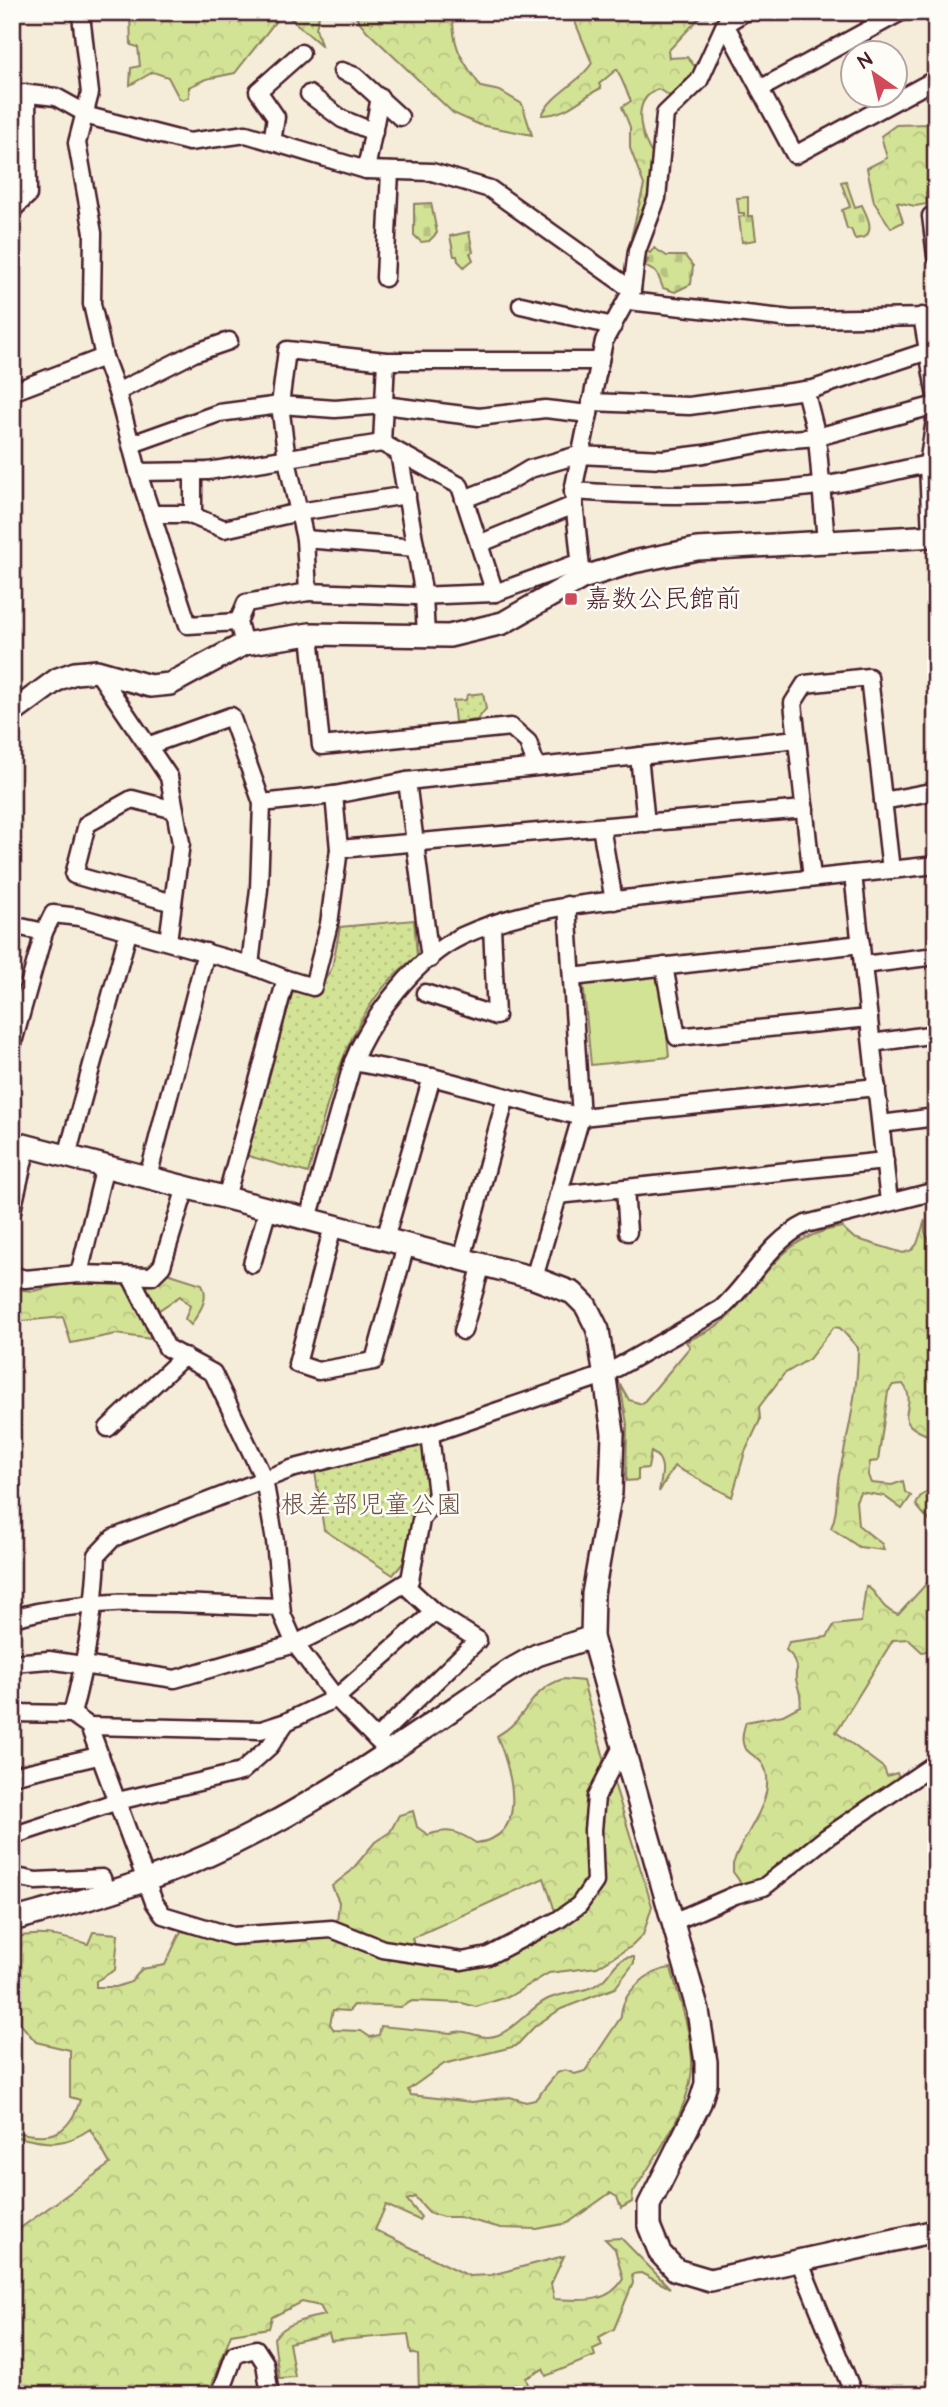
<svg xmlns="http://www.w3.org/2000/svg" width="948" height="2407" font-family="'Architects Daughter','Klee One',sans-serif">
<style>
.forest{fill:url(#forest-crowns);stroke:#8e8160;stroke-width:2}
.cemetery{fill:url(#cemetery-stones);stroke:#8e8160;stroke-width:2}
.park{fill:url(#park-dots);stroke:#8e8160;stroke-width:2}
.pitch{fill:#d3e396;stroke:#8e8160;stroke-width:2}
.lines{fill:none;stroke-linecap:round;stroke-linejoin:round}
.street-casing{stroke:#4a1f2b;stroke-width:21}
.secondary-casing{stroke:#4a1f2b;stroke-width:26}
.street{stroke:#fdfcf7;stroke-width:16}
.secondary{stroke:#fdfcf7;stroke-width:21}
.poi-dot{fill:#d1495b;stroke:#fdfcf7;stroke-width:2.5}
.labels{text-anchor:middle;dominant-baseline:central;stroke-width:5;stroke-linejoin:round;paint-order:stroke}
.poi-label{font-size:26px;fill:#4a1f2b;stroke:#fdfcf7;text-anchor:start}
.park-label{font-size:26px;fill:#6c5046;stroke:#fdfcf7}
</style>
<defs>
<pattern id="forest-crowns" width="20" height="18" patternUnits="userSpaceOnUse" patternTransform="scale(1.75)"><rect width="20" height="18" fill="#d3e396"/><path d="M2 6a3 3 0 1 1 6 0M12 15a3 3 0 1 1 6 0" fill="none" stroke="#b7c281"/></pattern>
<pattern id="cemetery-stones" width="16" height="16" patternUnits="userSpaceOnUse" patternTransform="scale(1.75)"><rect width="16" height="16" fill="#d3e396"/><path d="M2 7V4a2 2 0 0 1 4 0v3zM10 15v-3a2 2 0 0 1 4 0v3z" fill="#b7c281"/></pattern>
<pattern id="park-dots" width="8" height="8" patternUnits="userSpaceOnUse" patternTransform="scale(1.75)"><rect width="8" height="8" fill="#d3e396"/><path d="M2 2h.1M6 6h.1" fill="none" stroke="#b7c281" stroke-width="1.8" stroke-linecap="round"/></pattern>
</defs>
<rect width="100%" height="100%" fill="#f5ecda"/>
<filter id="ink" filterUnits="userSpaceOnUse"><feTurbulence type="fractalNoise" baseFrequency=".0143" numOctaves="2"/><feDisplacementMap in="SourceGraphic" scale="14" xChannelSelector="R" yChannelSelector="G"/><feConvolveMatrix kernelMatrix="1 2 1 2 8 2 1 2 1" color-interpolation-filters="sRGB"/></filter>
<g filter="url(#ink)">
<!-- forest -->
<g class="forest">
<path d="M148,12H320L316,28L321,45L283,12L235,73L206,79L189,87V97L183,100L179,98L168,77L153,72L130,85L131,68L140,66L138,47L131,45L130,15Z"/>
<path d="M352,12H453C452,48 461,58 481,87L500,91L522,104L532,135L480,125L453,113L367,31Z"/>
<path d="M571,12H714L706,17L702,15L668,51L669,58L687,57L698,70L675,99L658,89C629,101 641,139 655,158L651,195L634,246L631,238L644,185L630,148V127L622,107L631,101L617,69L599,84L601,88C580,98 568,115 542,115C551,94 580,83 592,63Z"/>
<path d="M929,124L933,131L936,130V181L930,183L926,193L927,204L915,206L897,202L903,222L891,228L874,202L867,168L887,158L881,136L896,125Z"/>
<path d="M925,1220V1232L936,1254V1438C882,1421 922,1409 903,1384L893,1385L888,1392L878,1461L870,1462L868,1475L871,1483L892,1485L903,1481L905,1492L911,1496L902,1509L884,1496L860,1492L856,1501L858,1525L882,1544L884,1550L859,1547L831,1528C839,1510 835,1494 839,1475C848,1433 858,1391 858,1348L840,1328L834,1327L809,1359L784,1374L759,1407L760,1420L745,1452L732,1497L674,1466L659,1492C661,1478 668,1460 651,1452L648,1468L638,1469V1480L626,1481L627,1424L620,1384L629,1400L642,1404L690,1347L686,1342C699,1334 717,1329 727,1318C768,1277 779,1237 842,1227L854,1238L903,1253L912,1250L917,1244Z"/>
<path d="M167,1273L202,1284C210,1299 199,1312 191,1325L185,1319L190,1306L180,1296L159,1310L142,1284H152Z"/>
<path d="M118,1280L127,1284L158,1340L116,1334L71,1343L63,1317L12,1322V1289L34,1291L77,1281Z"/>
<path d="M936,1484V1529L916,1505L920,1497Z"/>
<path d="M936,1573V1649L922,1652L908,1639L893,1640L836,1732L884,1768L887,1776L897,1773L900,1782L764,1881L744,1887L733,1872V1864C742,1836 770,1807 767,1777C764,1747 732,1762 746,1722L783,1715L800,1706C804,1693 792,1682 797,1669L792,1656L786,1650L789,1642L827,1637L834,1625L861,1622L866,1586C880,1593 878,1608 898,1615Z"/>
<path d="M563,1679L583,1681L604,1758L594,1789L602,1808L609,1784L614,1783L652,1906L643,1935L632,1946L597,1967L549,1973L510,1996L476,2007L462,2003L412,2001L401,2007L354,2005L349,2011L333,2010L330,2024L334,2030L361,2031L370,2037L379,2035L381,2026L451,2033C468,2027 480,2042 498,2035C516,2028 529,2009 546,2000C563,1991 586,1994 602,1981C613,1972 616,1956 634,1957V1963L615,1988L561,2009L535,2026L516,2046L444,2064L408,2090L411,2095L472,2102L510,2097L526,2102L535,2100L557,2073L565,2070L575,2074L585,2071L621,2017C621,1993 648,1970 671,1968C679,1998 690,2028 692,2059C694,2106 656,2154 633,2193L632,2202L621,2208L617,2197L610,2193L568,2223L537,2229L501,2228L459,2217H443L430,2213L415,2197L407,2200L421,2217L419,2220L386,2205L375,2230L469,2276L491,2275L564,2256L551,2284L554,2299C579,2300 608,2305 623,2279L615,2249L605,2239L621,2238L670,2288L641,2273L632,2274L633,2283L614,2329L599,2337L602,2345L593,2349L595,2356L546,2376L543,2369L526,2378L531,2395H419L418,2355L411,2353L408,2334L331,2341L329,2334L289,2343L295,2377L279,2378L274,2338C287,2322 306,2319 325,2315L320,2306L302,2302L272,2317L269,2328L231,2334L208,2395H12V2234L110,2164L90,2129C61,2149 45,2143 12,2136V2131C48,2140 68,2138 80,2100L70,2097V2050L36,2042L12,2014V1938C40,1931 60,1936 88,1944L93,1932L118,1934L115,1970L96,1981V1987H116L131,1982L142,1969L165,1965L181,1931L245,1944L332,1935L424,1961L467,1968L480,1967L481,1964C524,1943 581,1929 602,1883L587,1879L580,1892L556,1914L544,1878L412,1938L415,1947L378,1939L337,1923L339,1902L332,1886L351,1871L375,1842L390,1832L399,1815L413,1811L417,1827L428,1835C448,1828 458,1831 476,1843C531,1837 511,1771 497,1736C528,1719 528,1690 563,1679Z"/>
</g>
<!-- cemetery -->
<g class="cemetery">
<path d="M846,181L855,207L862,205C866,215 875,228 865,237L855,239L851,229H847L842,210L850,207L841,182Z"/>
<path d="M748,197V216H753L756,240L742,242L739,217L744,216V213H739L737,198Z"/>
<path d="M431,203L437,233L429,241L421,242L414,235V204Z"/>
<path d="M469,232L473,252L470,253L473,260L464,267L458,261L457,256H454L450,236Z"/>
<path d="M643,248L650,253L654,248L667,256H685L693,266L691,284L675,292L663,288L657,273L645,266L648,260L640,257Z"/>
</g>
<!-- park -->
<g class="park">
<path d="M483,693L486,709L477,720L455,722L453,701L466,700L467,695Z"/>
<path d="M414,920L417,956C347,1006 331,1095 308,1173L245,1155L293,991L315,996L332,968L340,927Z"/>
<path d="M421,1445L425,1447L428,1497L414,1523L403,1563L393,1575L324,1530L315,1472Z"/>
</g>
<!-- pitch -->
<path class="pitch" d="M661,973L669,1057L591,1065L583,981Z"/>
<g class="lines">
<defs>
<g id="street">
<path d="M745,12L725,24L795,155L936,79"/>
<path d="M81,15L90,93L77,143L93,233L92,304L104,357L117,392L140,479L188,625L238,622"/>
<path d="M342,71L355,76L400,117"/>
<path d="M760,89L901,12"/>
<path d="M12,92L56,97L92,117L189,142L246,134L366,170L432,172L490,189L632,290"/>
<path d="M309,94L342,119L374,132"/>
<path d="M272,142L276,117L258,91L301,53"/>
<path d="M366,170L380,97"/>
<path d="M12,210L28,195L27,93"/>
<path d="M931,216L936,256"/>
<path d="M385,278L390,171"/>
<path d="M628,301L791,319L936,317"/>
<path d="M521,305L613,326"/>
<path d="M922,316L936,397"/>
<path d="M386,361L382,443L460,486L495,593L580,562"/>
<path d="M805,390L817,437L826,542"/>
<path d="M12,392L104,357"/>
<path d="M117,392L194,353L229,341"/>
<path d="M591,402L689,406L813,389L928,351"/>
<path d="M132,444L219,413L280,405L335,409L384,405L479,417L545,409L589,414"/>
<path d="M399,453L424,596L426,636"/>
<path d="M138,472L208,471L382,443"/>
<path d="M193,472V516"/>
<path d="M573,491C656,497 736,497 818,486C855,482 892,471 928,464"/>
<path d="M464,499L508,482L530,469L578,455L663,459L704,454L780,440L817,437L936,405"/>
<path d="M153,514H188L224,529L299,512L407,495"/>
<path d="M931,536L928,464L936,414"/>
<path d="M305,539L416,548"/>
<path d="M479,544L574,505"/>
<path d="M582,578L573,491L604,341L632,290L637,251L657,198L665,114L699,81L725,24"/>
<path d="M308,592L416,596L495,593"/>
<path d="M310,634L321,746L511,727L528,742L536,766"/>
<path d="M244,644L238,622L246,603L308,592L305,539L287,460L280,405L287,350L386,361H600"/>
<path d="M97,671L169,777L181,843L168,941"/>
<path d="M150,745L231,716L262,803L259,889L250,965"/>
<path d="M639,756L646,823"/>
<path d="M407,781L430,959"/>
<path d="M883,801L936,791"/>
<path d="M262,803L334,795L407,781L797,739"/>
<path d="M601,827L614,901"/>
<path d="M339,849L805,809"/>
<path d="M853,874L889,1202"/>
<path d="M812,878L793,703L805,684L869,677L891,870"/>
<path d="M173,903L74,875L87,824L132,799L175,810"/>
<path d="M12,925L44,932L53,914L79,917L250,965L286,979L226,1198"/>
<path d="M863,965L936,956"/>
<path d="M664,966L677,1037L869,1018"/>
<path d="M572,977L861,944"/>
<path d="M286,979L313,987L329,924L339,849L334,795"/>
<path d="M425,993L496,1016L492,926"/>
<path d="M872,1043L936,1034"/>
<path d="M12,1046L44,932"/>
<path d="M353,1062L432,1077L581,1117L877,1087"/>
<path d="M881,1124L936,1117"/>
<path d="M67,1156L128,933"/>
<path d="M148,1177L206,952"/>
<path d="M625,1188L628,1232"/>
<path d="M558,1195L885,1161"/>
<path d="M12,1211L27,1146"/>
<path d="M308,1219L353,1062C371,1017 417,957 462,936C527,906 601,902 671,894C759,884 847,875 936,865"/>
<path d="M333,1226L297,1364L318,1371L374,1361L406,1245"/>
<path d="M385,1239L432,1077"/>
<path d="M462,1259L506,1097"/>
<path d="M252,1264L268,1209"/>
<path d="M79,1274L105,1166"/>
<path d="M12,1275L25,1279L79,1274L152,1276L162,1266L186,1187"/>
<path d="M534,1278L581,1117L567,905"/>
<path d="M463,1331L482,1264"/>
<path d="M108,1428L184,1356"/>
<path d="M12,1618C106,1593 187,1605 281,1607"/>
<path d="M12,1663L49,1660L175,1679L295,1644L350,1617L410,1580L421,1520L437,1495L430,1434"/>
<path d="M12,1713L72,1714L89,1726L154,1902L163,1915L232,1936L332,1929L383,1949L462,1961L488,1956L558,1920L579,1905L595,1882L593,1830L596,1797L623,1745"/>
<path d="M72,1714C86,1661 95,1610 97,1555L113,1538L291,1469L430,1434L604,1375L721,1309C752,1281 767,1243 806,1224L936,1191"/>
<path d="M89,1726L261,1730L286,1722L336,1698L295,1644L282,1614L275,1541L264,1479L213,1373L167,1348L131,1277"/>
<path d="M376,1739L478,1640L434,1612L404,1584"/>
<path d="M383,1746L336,1698L434,1612"/>
<path d="M12,1776L98,1756"/>
<path d="M12,1836L118,1801L241,1772L270,1746L286,1722"/>
<path d="M12,1876L36,1881L102,1878L106,1893"/>
<path d="M673,1922L735,1895L764,1887L827,1837L936,1763"/>
<path d="M800,2263L854,2395"/>
<path d="M220,2395L235,2354L256,2349L265,2363L270,2395"/>
</g>
<g id="secondary">
<path d="M12,713L58,679L75,673L97,671L150,686L170,684L244,644L310,634L449,636L503,623L582,578L633,562L697,549L936,536"/>
<path d="M12,1142L534,1278L573,1293L586,1306L598,1330L613,1433L611,1492L593,1594L592,1637L698,2011L706,2062V2084L700,2103L649,2205V2226L660,2253L676,2270L710,2280L936,2231"/>
<path d="M12,1920C79,1902 146,1884 209,1855C318,1806 413,1735 512,1669L537,1655L592,1637"/>
</g>
</defs>
<!-- street casing -->
<use href="#street" class="street-casing"/>
<!-- secondary casing -->
<use href="#secondary" class="secondary-casing"/>
<!-- street -->
<use href="#street" class="street"/>
<!-- secondary -->
<use href="#secondary" class="secondary"/>
</g>
</g>
<!-- markers -->
<rect class="poi-dot" x="564" y="592" width="14" height="14" rx="3.5"/>
<g class="labels">
<!-- poi labels -->
<g class="poi-label">
<text x="585" y="599">嘉数公民館前</text>
</g>
<!-- park labels -->
<g class="park-label">
<text x="371" y="1505">根差部児童公園</text>
</g>
</g>
<!-- margin -->
<rect width="948" height="2407" fill="none" stroke="#fdfcf7" stroke-width="42"/>
<rect x="21" y="21" width="906" height="2365" fill="none" stroke="#4a1f2b" stroke-width="2.5" filter="url(#ink)"/>
<!-- north arrow -->
<g transform="translate(874 74) rotate(326)"><circle r="33" fill="#fdfcf7" stroke="#b5a4a5" stroke-width="2"/>
<path d="M0-5L12 26L0 18L-12 26Z" fill="#d1495b"/>
<text y="-10" font-size="19" font-weight="bold" text-anchor="middle" fill="#4a1f2b">N</text>
</g>
</svg>
